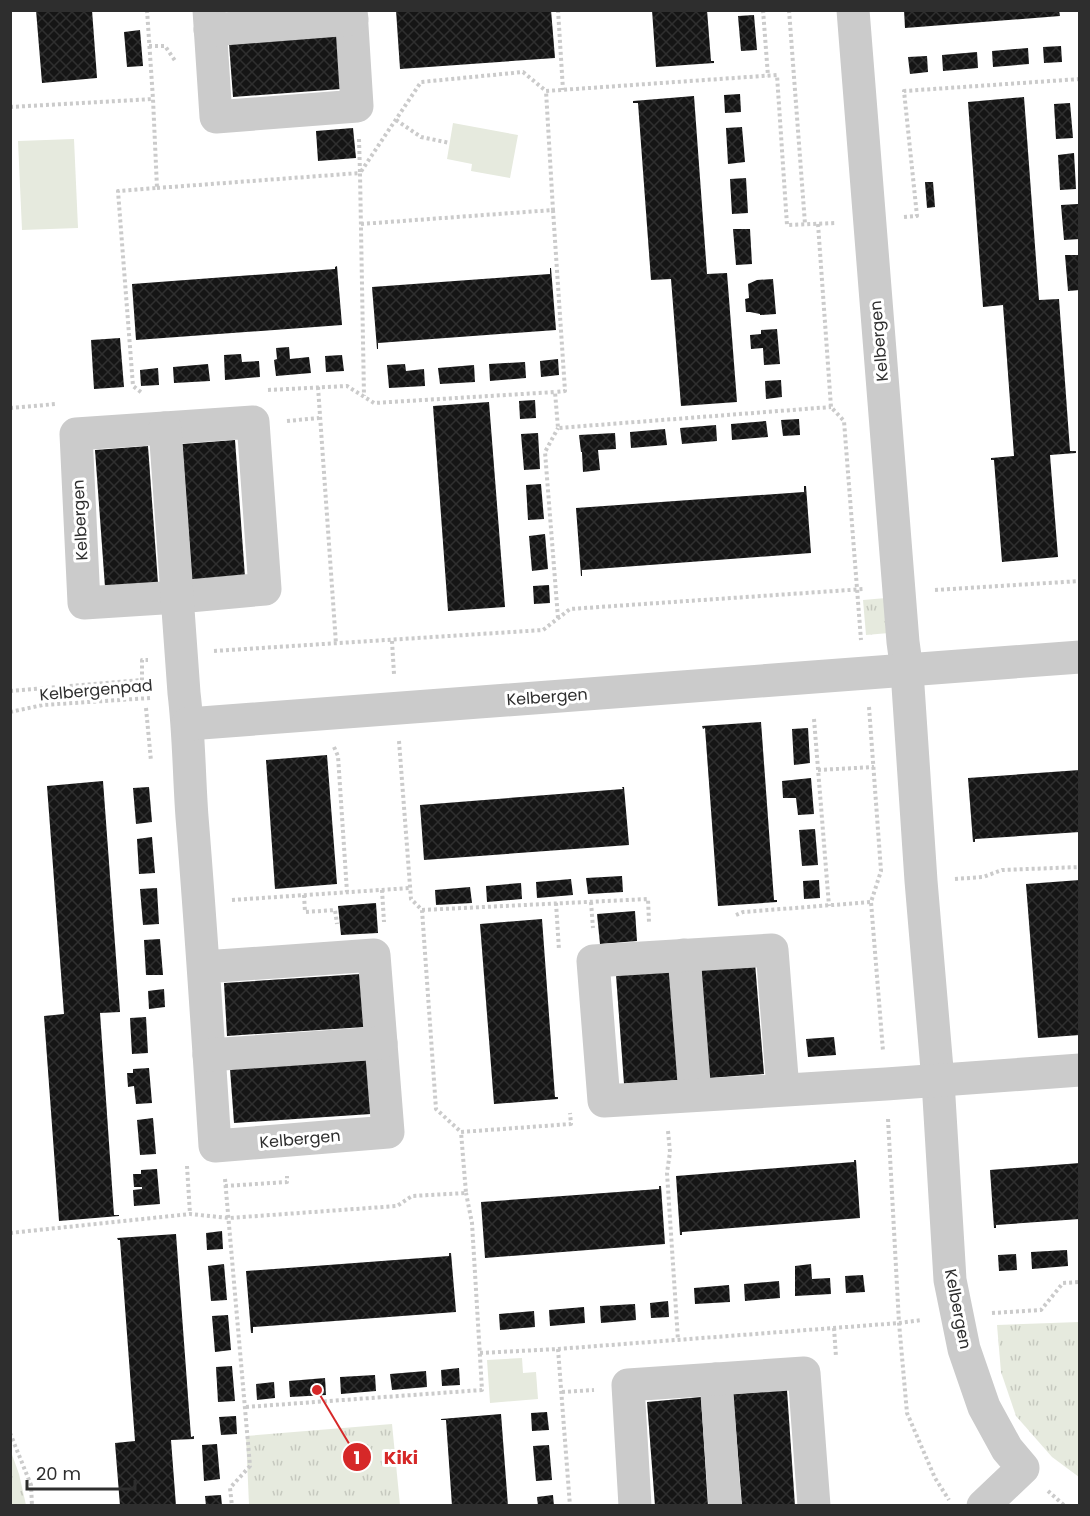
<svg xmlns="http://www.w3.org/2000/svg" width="1090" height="1516" font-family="Poppins,sans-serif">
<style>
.grass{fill:url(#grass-tufts)}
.park{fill:#e6eade}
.building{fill:url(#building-cross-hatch)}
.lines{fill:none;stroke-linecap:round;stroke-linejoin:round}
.path{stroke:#cbcbcb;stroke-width:4;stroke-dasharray:3 3;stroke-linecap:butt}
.minor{stroke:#cbcbcb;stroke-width:33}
.labels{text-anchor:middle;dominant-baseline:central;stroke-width:6;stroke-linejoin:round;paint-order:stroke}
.street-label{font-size:16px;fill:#2e2e2e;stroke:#fff}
.leader{fill:none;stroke:#d62828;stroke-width:2}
.callout-dot{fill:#d62828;stroke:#fff;stroke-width:2}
.mark-label{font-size:18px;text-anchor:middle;font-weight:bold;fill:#fff}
.callout-label{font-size:18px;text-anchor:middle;font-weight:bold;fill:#d62828;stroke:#fff;stroke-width:6;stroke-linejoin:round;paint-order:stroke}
</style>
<defs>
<pattern id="grass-tufts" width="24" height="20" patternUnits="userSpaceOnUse" patternTransform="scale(1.5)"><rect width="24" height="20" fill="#e6eade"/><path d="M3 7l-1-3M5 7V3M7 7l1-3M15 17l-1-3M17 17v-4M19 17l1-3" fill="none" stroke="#c6c9bf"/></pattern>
<pattern id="building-cross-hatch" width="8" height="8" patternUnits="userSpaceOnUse" patternTransform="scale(1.5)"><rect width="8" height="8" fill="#151515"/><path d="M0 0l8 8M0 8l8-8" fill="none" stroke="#2f2f2f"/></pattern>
</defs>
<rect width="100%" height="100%" fill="#fff"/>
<!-- grass -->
<g class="grass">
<path d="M886,598L889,633L866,635L863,600Z"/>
<path d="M1079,1322H1080L1079,1477L1052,1457L1016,1416L1001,1372L997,1325Z"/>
<path d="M392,1424L400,1505H249L246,1436Z"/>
<path d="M10,1449L19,1474L26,1505H11Z"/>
</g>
<!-- park -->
<g class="park">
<path d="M453,123L518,135L510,178L471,171L472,164L447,159Z"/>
<path d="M74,139L78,228L22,230L18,141Z"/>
<path d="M522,1358L523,1373L536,1372L538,1399L490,1403L487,1360Z"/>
</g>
<!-- building -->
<g class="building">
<path d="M36,10H92L97,78L42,83Z"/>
<path d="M396,10H551L555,58L400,69Z"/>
<path d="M652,10H707L711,61H714V63L656,67Z"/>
<path d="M904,10H1059L1060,16L905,28Z"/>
<path d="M754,15L757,50L741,51L738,16Z"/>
<path d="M140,30L143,66L127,67L124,32Z"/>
<path d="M337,35L341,89L233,97L229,44Z"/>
<path d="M1061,46L1062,62L1044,63L1043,47Z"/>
<path d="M1028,48L1029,64L993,67L992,51Z"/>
<path d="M977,52L978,68L943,71L942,55Z"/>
<path d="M927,56L928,72L910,74L908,57Z"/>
<path d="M740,94L741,112L725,113L724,95Z"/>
<path d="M694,96L707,274L727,273L737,402L681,406L671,279L651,280L638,103H633V101Z"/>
<path d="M1024,97L1039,300L1059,299L1070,451H1076V453L1050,455L1058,557L1002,562L994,460H991V458L1014,456L1003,305L983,307L968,102Z"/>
<path d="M1070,103L1073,138L1056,139L1054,104Z"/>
<path d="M742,127L745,162L728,164L726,128Z"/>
<path d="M353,128L356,158L318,161L316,131Z"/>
<path d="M1074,153L1076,189L1060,190L1058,155Z"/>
<path d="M746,178L748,213L732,214L730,179Z"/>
<path d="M925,182H933L935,207L927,208Z"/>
<path d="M1078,204L1080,239L1064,240L1061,205Z"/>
<path d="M733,229H750L752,264L736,265Z"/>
<path d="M1065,255H1080V290L1068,291Z"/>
<path d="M337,266L342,325L136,340L132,284L335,269V267Z"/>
<path d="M550,268H551L556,330L378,343V349H377L372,287L550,274Z"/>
<path d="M773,279L776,314L760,315V314L750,312H746L745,299L749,298L748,284L757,280Z"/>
<path d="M777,329L780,364L764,365L763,348L751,349L750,335L761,334V330Z"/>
<path d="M120,338L124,387L94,389L91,340Z"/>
<path d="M289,347L290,359L309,357L311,373L276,376L274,360L277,359L276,348Z"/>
<path d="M241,354L242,362L259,361L260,377L225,380L224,355Z"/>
<path d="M342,355L344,371L326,372L325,356Z"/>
<path d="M558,359L559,375L541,377L540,361Z"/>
<path d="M525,362L526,378L490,381L489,364Z"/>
<path d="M208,364L210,381L174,383L173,367Z"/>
<path d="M405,364L406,371L424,369L425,386L389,388L387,365Z"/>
<path d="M474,365L475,382L440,384L438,368Z"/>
<path d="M158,368L159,385L141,386L140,370Z"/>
<path d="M781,380L782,397L766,399L765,381Z"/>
<path d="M535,400L536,418L520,419L519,401Z"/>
<path d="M489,402L505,607L448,611L433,406Z"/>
<path d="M799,419L800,435L783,436L781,420Z"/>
<path d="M766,421L768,437L732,440L731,424Z"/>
<path d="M716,425L717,441L682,444L680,428Z"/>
<path d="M665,429L667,445L631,448L630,432Z"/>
<path d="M538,433L540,469L524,470L521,434Z"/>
<path d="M615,433L616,449L598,450L600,470L583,472L582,452H581L579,435Z"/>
<path d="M235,440L245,577L192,581L182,444Z"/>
<path d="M148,446L158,583L105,587L95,450Z"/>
<path d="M541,484L544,519L528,520L526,485Z"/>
<path d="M804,486H806L811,553L582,570V576H581L576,508L804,492Z"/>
<path d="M545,534L548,569L532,571L529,536Z"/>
<path d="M549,585L550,603L534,604L533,586Z"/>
<path d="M761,722L774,900H777V902L718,906L705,728L703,729L702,726Z"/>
<path d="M808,728L810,763L794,765L792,729Z"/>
<path d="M327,755L337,884L275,889L266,760Z"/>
<path d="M1080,770V832L975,839V842H973L968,778Z"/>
<path d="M811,778L814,814L798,815L796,798H783L782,781Z"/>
<path d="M103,781L120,1012L100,1013L114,1215H119V1216L59,1221L44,1016L64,1014L47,786Z"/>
<path d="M149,787L152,822L136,824L133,788Z"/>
<path d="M622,787H624L629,845L424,860L420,805L623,789Z"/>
<path d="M815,829L818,865L802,866L799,830Z"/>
<path d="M152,837L155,873L139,874L137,839Z"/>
<path d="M622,876L623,892L588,894L586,878Z"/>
<path d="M571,879L573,895L537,898L536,882Z"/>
<path d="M819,880L820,898L804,899L803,881Z"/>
<path d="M1080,880V1035L1038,1038L1026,884Z"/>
<path d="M521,883L522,899L487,902L486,886Z"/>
<path d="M470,887L472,903L436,905L435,890Z"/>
<path d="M157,888L159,924L143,925L140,889Z"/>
<path d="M376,903L378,933L341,935L338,906Z"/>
<path d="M635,911L637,941L600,944L597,914Z"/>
<path d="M542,919L555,1097H558V1099L494,1104L480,924Z"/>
<path d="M160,939L163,975H146L144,940Z"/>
<path d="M755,963L764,1074L709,1078L701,967Z"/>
<path d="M670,971L678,1080L624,1084L616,975Z"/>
<path d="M361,974L365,1027L227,1036L224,983Z"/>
<path d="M164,989L165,1007L149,1009L148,991Z"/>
<path d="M146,1017L148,1053L132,1054L130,1018Z"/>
<path d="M834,1037L836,1055L808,1057L806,1039Z"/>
<path d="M368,1060L371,1114L234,1123L230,1069Z"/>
<path d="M149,1068L152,1103L136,1104L134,1086L128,1087L127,1073H133V1069Z"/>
<path d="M153,1118L156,1154L140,1155L137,1120Z"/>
<path d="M854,1160H856L860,1218L682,1232V1235H680L676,1176L854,1162Z"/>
<path d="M1080,1163V1219L996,1225V1228H994L990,1170Z"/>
<path d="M157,1169L160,1204L134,1206L133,1190L142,1189V1187H134L133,1174H141V1170Z"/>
<path d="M659,1186H661L665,1244L485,1258L481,1202L659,1189Z"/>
<path d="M222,1231L223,1249L207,1250L206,1233Z"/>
<path d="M176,1234L191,1437L194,1436V1439L171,1440L176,1506H120L115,1443L135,1441L120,1240H118L117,1238Z"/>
<path d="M1067,1250L1068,1266L1032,1269L1031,1252Z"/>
<path d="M449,1253H451L456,1312L253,1327V1333H251L246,1271L449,1256Z"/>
<path d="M1016,1254L1017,1270L999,1271L998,1255Z"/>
<path d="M224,1264L227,1300L211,1301L208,1266Z"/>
<path d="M811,1264L812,1279L830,1278L831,1294L795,1296V1266Z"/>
<path d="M863,1275L865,1292L846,1293L845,1276Z"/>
<path d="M779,1281L780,1298L745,1301L744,1284Z"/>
<path d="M729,1285L730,1302L695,1304L694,1288Z"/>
<path d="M668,1301L669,1317L651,1318L650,1303Z"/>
<path d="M635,1304L636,1320L601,1323L600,1306Z"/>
<path d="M584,1307L585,1323L550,1326L549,1310Z"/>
<path d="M534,1311L535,1327L500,1330L499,1314Z"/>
<path d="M228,1315L231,1350L215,1352L212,1316Z"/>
<path d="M232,1366L235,1401L218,1402L216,1367Z"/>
<path d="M459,1368L460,1385L442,1386L441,1370Z"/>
<path d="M426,1371L427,1387L392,1390L390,1374Z"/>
<path d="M375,1375L376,1391L341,1394L340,1377Z"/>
<path d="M325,1378L326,1395L290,1397L289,1381Z"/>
<path d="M274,1382L275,1398L257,1400L256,1384Z"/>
<path d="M787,1390L795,1506H742L733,1394Z"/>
<path d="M701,1397L708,1506H655L647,1402Z"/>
<path d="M547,1412L549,1430L532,1431L531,1413Z"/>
<path d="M501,1414L508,1506H452L446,1420H441V1419Z"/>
<path d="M236,1416L237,1434L221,1435L219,1417Z"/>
<path d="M217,1444L220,1479L204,1481L202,1445Z"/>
<path d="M549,1445L552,1480L536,1481L533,1446Z"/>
<path d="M221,1495L222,1506H206L205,1496Z"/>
<path d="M553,1495L554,1506H538L537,1497Z"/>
</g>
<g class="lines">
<!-- path -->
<g class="path">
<path d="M147,10L153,99"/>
<path d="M558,10L563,90"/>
<path d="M763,10L768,76"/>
<path d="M789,10L805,224"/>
<path d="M1080,19V36"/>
<path d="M149,46H165L176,62"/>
<path d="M10,107L153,99L157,188L118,191L133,386L142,393"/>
<path d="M396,120L421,137L450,143"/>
<path d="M359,139L360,173L421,82L523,72L546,91L777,75L787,225L836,223"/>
<path d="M157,188L360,173L364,396"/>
<path d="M553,210L565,391L555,392"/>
<path d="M904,217L917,216L904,91L1080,79"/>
<path d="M361,224L553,210L546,91"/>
<path d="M818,224L831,407L844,421L861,640"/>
<path d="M318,387L336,644"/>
<path d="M268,390L347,386L374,403L555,392L558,428L831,407"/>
<path d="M10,408L56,404"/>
<path d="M287,421L319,418"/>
<path d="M935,590L1080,581"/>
<path d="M558,618L545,452L558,428"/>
<path d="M392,641L394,674"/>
<path d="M214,651L543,630L570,609L864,589"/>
<path d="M142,680L143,688"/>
<path d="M10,691L142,680V660H148"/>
<path d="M869,707L881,871L871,902L883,1051"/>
<path d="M146,708L151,761"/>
<path d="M10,712L43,705L150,698"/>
<path d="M814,719L829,906"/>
<path d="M399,741L411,899L422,910L436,1109L461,1132"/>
<path d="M334,747L338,756L347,892"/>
<path d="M818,770L874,767"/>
<path d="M955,879L983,877L1002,870L1080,867"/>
<path d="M382,890L384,922"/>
<path d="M304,895L305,912L335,910L337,924"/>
<path d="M232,900L410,888"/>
<path d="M591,902L593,928"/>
<path d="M556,903L559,950"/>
<path d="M422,910L648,899L649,922H651"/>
<path d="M736,915L743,912L871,902"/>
<path d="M888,1119L899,1323L907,1413L935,1478L949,1500"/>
<path d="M668,1131L670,1152L667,1173L678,1340"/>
<path d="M187,1166L190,1214"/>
<path d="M225,1179L250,1466L230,1488L232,1506"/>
<path d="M225,1186L287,1182V1176"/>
<path d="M10,1233L190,1214L229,1218L397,1206L412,1196L466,1193L461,1132L571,1124L570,1113"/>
<path d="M992,1313L1041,1310L1063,1283L1080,1282"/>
<path d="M834,1328L836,1357"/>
<path d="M558,1349L570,1506"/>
<path d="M480,1353L558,1349L899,1323L922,1320"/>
<path d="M562,1392L594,1390"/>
<path d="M246,1407L482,1390L472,1223L466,1193"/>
<path d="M10,1433L31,1485L32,1506"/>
<path d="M1048,1491L1065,1506"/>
</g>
<!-- minor -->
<g class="minor">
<path d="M209,10L216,117L357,106L351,10"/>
<path d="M853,10L903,642L907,671L921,881L938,1081L950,1280L964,1349L984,1407L1007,1449L1023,1468L983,1506"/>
<path d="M210,30L352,19"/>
<path d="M253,422L265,589L178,597L84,603L76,434Z"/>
<path d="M165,428L184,693C189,734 189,776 192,817C201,927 208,1036 215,1146L388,1132L374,955L204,967"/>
<path d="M188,724L1080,657"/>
<path d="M684,955L695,1095"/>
<path d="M209,1055L381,1043"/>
<path d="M783,1090L772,950L593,961L604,1101L886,1084L1080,1070"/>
<path d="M716,1379L725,1506"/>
<path d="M635,1506L628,1385L804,1373L814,1506"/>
</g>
</g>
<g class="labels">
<!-- street labels -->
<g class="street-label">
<text transform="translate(879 341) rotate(-95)">Kelbergen</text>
<text transform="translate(80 520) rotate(-93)">Kelbergen</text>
<text transform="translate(96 690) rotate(-5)">Kelbergenpad</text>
<text transform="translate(547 697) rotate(-4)">Kelbergen</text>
<text transform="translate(300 1139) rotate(-5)">Kelbergen</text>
<text transform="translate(958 1309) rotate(79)">Kelbergen</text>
</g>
</g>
<!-- callouts -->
<path class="leader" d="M317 1390L357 1457"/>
<g class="callout-dot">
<circle cx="317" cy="1390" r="6"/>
<circle cx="357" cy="1457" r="15"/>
</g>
<g class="mark-label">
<text x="357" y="1464">1</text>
</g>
<g class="callout-label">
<text x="401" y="1464">Kiki</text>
</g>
<!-- border -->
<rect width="1090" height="1516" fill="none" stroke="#2e2e2e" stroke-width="24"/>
<!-- scale -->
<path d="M27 1480v9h108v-9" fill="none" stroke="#2e2e2e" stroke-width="3"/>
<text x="36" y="1480" font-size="18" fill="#2e2e2e" stroke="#ffffff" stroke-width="4.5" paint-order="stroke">20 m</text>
</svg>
